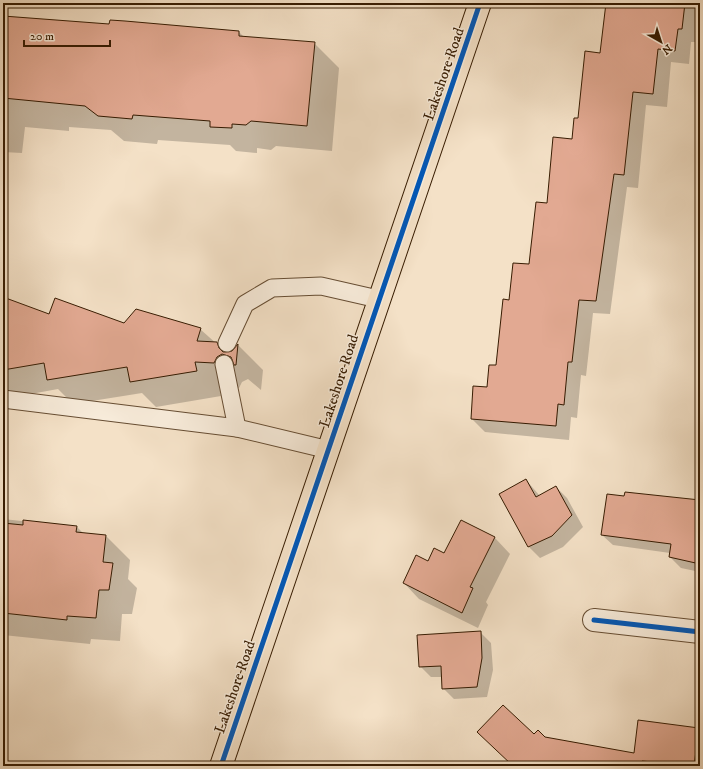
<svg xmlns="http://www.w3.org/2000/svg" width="703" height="769" font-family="'IM FELL DW Pica',serif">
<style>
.shadow{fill:#0003}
.building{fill:#e2a992;stroke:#371c02}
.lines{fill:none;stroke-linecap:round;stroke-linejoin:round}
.lane-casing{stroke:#664d33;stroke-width:19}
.street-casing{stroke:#664d33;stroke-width:24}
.primary-casing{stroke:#371c02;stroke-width:24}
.lane{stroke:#f8ecdb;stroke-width:17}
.street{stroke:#f8ecdb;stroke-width:22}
.primary{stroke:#f4e1c7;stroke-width:22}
.cycleway-casing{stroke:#f8ecdb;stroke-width:8}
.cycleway{stroke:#0057b8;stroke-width:5}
.labels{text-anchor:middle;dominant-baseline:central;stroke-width:3;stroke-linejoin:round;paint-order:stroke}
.street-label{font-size:15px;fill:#371c02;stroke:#f8ecdb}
</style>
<rect width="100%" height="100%" fill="#f4e1c7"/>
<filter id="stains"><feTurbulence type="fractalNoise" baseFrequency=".005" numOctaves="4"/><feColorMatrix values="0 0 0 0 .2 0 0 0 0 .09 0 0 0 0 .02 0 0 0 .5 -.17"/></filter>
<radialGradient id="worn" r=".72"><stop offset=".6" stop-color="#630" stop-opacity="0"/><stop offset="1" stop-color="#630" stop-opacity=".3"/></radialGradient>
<!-- shadow -->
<g class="shadow">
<path d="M607,3H700L696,42H691L689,64L671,62L667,107L646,105L638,188L627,187L610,314L593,313L586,376L581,375L577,418L571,417L569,440L485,432L472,419L488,388L497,366L510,301L530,266L548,205L573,140L601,54Z"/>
<path d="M3,16L110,25L239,32L245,38L314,43L339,68L332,151L276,146L271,150L257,148V153L236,151L230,145L158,140L157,144L124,141L111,130L69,127V131L25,127L22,153L3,152Z"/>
<path d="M3,298L49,315L125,324L200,329L227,353L233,352L238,345L263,370L261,390L248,379L242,382L239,388L219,386L221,396L156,407L142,393L73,404L58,389L9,398L3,391Z"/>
<path d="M526,480L540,496L556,487L567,498L583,527L563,547L540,558L529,547L501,494Z"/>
<path d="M700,501V572L681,568L670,557V553L613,545L602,535Z"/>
<path d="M3,519L77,527L83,533L106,536L130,560L128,579L137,588L132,614H122L120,641L91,639L90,644L3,635Z"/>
<path d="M461,521L495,538L510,554L486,602L488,605L478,628L419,599L404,583L428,562L444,554Z"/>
<path d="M480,632L491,643L493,670L487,697L454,699L443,688L442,677H431L420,666Z"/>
<path d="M638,721L700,729V766H640Z"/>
</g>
<!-- building -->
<g class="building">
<path d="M606,3H685L682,29H678L675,51L658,49L653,94L633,92L624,175L614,174L596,301L579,300L572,362H568L564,405L558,404L556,426L471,419L473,386L487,387L489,365H496L503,299L509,300L513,263L529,264L536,202L547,203L553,137L572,139L574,118H578L585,51L600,53Z"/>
<path d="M3,16L109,24L110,20L125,21L239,31V36L315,42L307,126L251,121L246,125L232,124V128L210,127V121L133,115L132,119L98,116L85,106L3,98Z"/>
<path d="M3,297L49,314L55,298L124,323L136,309L201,328L197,341L217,342L219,348L223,352L232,351L238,344L236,365H234L231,357L222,354L217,357L214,363L195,362L197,371L130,382L127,367L47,380L44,363L3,370Z"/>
<path d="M526,479L536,497L556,486L572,515L552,536L528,547L499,494Z"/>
<path d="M625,492L700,500V564L669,557L671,544L601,535L607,494L624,496Z"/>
<path d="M23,520L77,526L76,532L106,535L103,562L113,563L109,590H99L96,618L67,616V620L3,613V523L23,525Z"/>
<path d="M461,520L495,537L470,587L473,588L462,613L403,583L416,555L428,561L434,548L444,553Z"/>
<path d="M481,631L482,658L477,687L442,689L441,666L419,667L417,635Z"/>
<path d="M503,705L534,734L538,730L545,737L634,753L638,720L699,728L694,766L642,761L641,766H513L477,732Z"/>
</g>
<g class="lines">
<defs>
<g id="lane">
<path d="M227,343L245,304L272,288L321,286L378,299"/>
<path d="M224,364L237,428L329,450"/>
<path d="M3,399L237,428"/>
</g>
<path id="street" d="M594,620L700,632"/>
<path id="primary" d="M221,766L480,3"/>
</defs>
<!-- lane casing -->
<use href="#lane" class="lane-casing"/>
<!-- street casing -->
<use href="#street" class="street-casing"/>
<!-- primary casing -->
<use href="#primary" class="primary-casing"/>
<!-- lane -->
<use href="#lane" class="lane"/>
<!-- street -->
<use href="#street" class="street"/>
<!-- primary -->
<use href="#primary" class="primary"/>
<defs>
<g id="cycleway">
<path d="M594,620L700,632"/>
<path d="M221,766L480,3"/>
</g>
</defs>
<!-- cycleway casing -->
<use href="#cycleway" class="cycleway-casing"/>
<!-- cycleway -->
<use href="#cycleway" class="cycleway"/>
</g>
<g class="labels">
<!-- street labels -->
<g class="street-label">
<text transform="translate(444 74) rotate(-71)">Lakeshore Road</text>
<text transform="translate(339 381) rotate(-72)">Lakeshore Road</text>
<text transform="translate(235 687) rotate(-71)">Lakeshore Road</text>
</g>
</g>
<!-- margin -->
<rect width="703" height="769" fill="none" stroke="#f4e1c7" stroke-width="16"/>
<rect x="4" y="4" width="695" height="761" fill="none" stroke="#371c02" stroke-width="2"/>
<rect x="8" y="8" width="687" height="753" fill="none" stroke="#371c02"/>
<!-- north arrow -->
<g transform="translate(661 42) rotate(141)" stroke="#f8ecdb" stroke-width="3" paint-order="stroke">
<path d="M0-3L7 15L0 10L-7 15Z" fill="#371c02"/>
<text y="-6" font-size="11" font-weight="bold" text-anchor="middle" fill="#371c02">N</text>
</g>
<!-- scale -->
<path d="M24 40v6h86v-6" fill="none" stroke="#371c02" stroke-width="2"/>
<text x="30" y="40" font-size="12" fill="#371c02" stroke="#f8ecdb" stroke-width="3" paint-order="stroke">20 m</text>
<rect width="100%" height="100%" filter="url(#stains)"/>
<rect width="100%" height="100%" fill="url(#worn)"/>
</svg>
